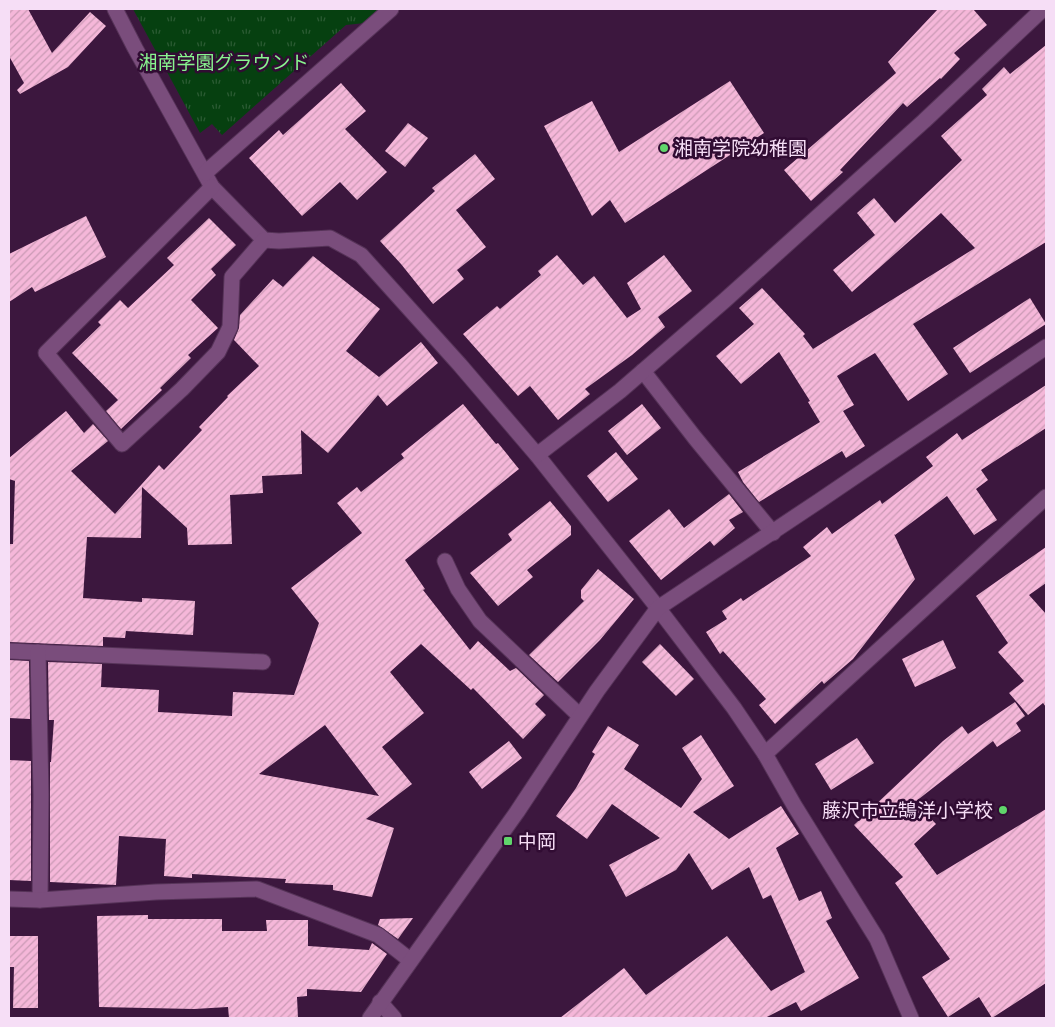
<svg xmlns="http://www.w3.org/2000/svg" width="1055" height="1027" font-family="'PT Sans Narrow','Noto Sans JP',sans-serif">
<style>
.grass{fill:url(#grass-tufts)}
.building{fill:url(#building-hatch);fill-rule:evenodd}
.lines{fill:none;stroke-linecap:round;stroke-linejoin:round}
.minor-casing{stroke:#563358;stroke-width:17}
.minor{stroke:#7a4d7c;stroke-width:15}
.poi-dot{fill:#60d56b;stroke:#310c33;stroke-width:2}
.labels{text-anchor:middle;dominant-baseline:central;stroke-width:5;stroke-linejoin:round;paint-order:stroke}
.park-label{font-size:19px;fill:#88f48f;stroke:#310c33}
.poi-label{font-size:19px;fill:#f6def6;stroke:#310c33;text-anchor:start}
</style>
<defs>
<pattern id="grass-tufts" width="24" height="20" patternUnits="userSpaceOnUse" patternTransform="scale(1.25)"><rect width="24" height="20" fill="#064010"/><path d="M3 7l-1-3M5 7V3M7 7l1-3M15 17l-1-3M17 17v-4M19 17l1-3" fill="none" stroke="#2b5b33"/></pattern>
<pattern id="building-hatch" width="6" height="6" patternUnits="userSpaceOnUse" patternTransform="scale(1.25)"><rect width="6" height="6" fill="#f5b7d9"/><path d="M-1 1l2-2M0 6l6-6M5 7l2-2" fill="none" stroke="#ca9ab5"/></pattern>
</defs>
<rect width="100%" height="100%" fill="#3c173e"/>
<!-- grass -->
<path class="grass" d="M133,9H380L365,23L346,25L222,135L212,124L200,133Z"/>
<!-- building -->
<g class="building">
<path d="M9,9H28L52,53L90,12L106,26L68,67L20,94L17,90L24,83L9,56Z"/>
<path d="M938,9H973L987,25L954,53L960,59L941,79L940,78L907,107L903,103L840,170L843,172L811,201L784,170L896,73L888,62Z"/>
<path d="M1046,45V242L913,324L948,374L908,401L875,353L837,376L854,405L843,411L865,446L846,458L842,451L759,502L743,482L738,472L820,422L808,402L810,401L779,352L741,384L716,356L754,324L739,308L762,288L805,334L803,336L813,349L975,248L941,213L852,292L833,270L875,235L857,213L874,198L895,223L962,160L941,136L987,95L982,89L1004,67L1010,74Z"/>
<path d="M730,81L764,133L625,223L610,200L592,216L544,126L592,101L619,152Z"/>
<path d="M341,83L366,111L345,129L387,172L357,200L340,182L302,216L249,158L279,130L283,135Z"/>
<path d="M408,123L428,138L405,167L385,151Z"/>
<path d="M475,154L495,179L456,210L486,247L457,270L464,279L433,304L401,264L380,241L435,191L432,188Z"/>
<path d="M86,216L106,257L35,292L32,287L9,302V254Z"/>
<path d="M209,218L236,245L211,269L216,275L191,300L218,328L188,355L191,358L160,388L162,390L121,429L106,411L118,400L72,353L101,325L98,322L120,300L128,308L174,265L167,258Z"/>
<path d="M557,255L583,285L594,276L627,318L641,309L627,283L664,255L692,291L658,317L665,327L632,355L585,389L590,394L558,420L530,386L518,396L463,334L497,306L500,309L541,275L538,271Z"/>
<path d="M313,256L380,309L346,351L379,377L421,342L438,363L387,406L378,395L328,453L301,430L302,474L262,476L263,493L230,495L232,544L188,545L187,528L142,487L141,538L87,537L83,598L142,602V598L195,601L193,635L126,631L125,638L103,637V646L9,642V544H13L15,481L9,479V458L66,411L84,433L93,424L108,441L71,471L115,514L159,465L164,470L202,430L199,427L228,397L227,396L259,366L234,340L239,328L240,315L273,279L283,287Z"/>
<path d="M1030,298L1046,324L970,373L953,348Z"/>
<path d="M1046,385V428L981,470L988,480L976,489L997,520L974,535L947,496L895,535L894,534L915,579L853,659L824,684L822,681L775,724L759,705L766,699L723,651L720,654L706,632L727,619L722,611L741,598L743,601L811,556L803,547L827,527L832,534L880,500L882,504L933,466L926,457L957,433L962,440Z"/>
<path d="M463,404L496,444L498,443L519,469L405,560L425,589L423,590L470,650L478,641L510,671L516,668L544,695L535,704L546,715L523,739L473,688L471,690L421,644L390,672L424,713L382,747L412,784L366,819L394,828L372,897L333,890V885L285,883L286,879L192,874V878L164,876L166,839L119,836L116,885L50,882V762H51L54,720H49L48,662L102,664L101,687L159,690L158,712L232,716L233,692L294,695L319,623L291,588L362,533L337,503L357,487L361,492L404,458L401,454ZM325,725L379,796L259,774Z"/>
<path d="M642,404L661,428L627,455L608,431Z"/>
<path d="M616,452L638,479L608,502L587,476Z"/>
<path d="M729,494L743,512L729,520L735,528L714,546L710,541L661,580L629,541L669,509L684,528Z"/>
<path d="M550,501L571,526V535L527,570L533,577L498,606L470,573L512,540L508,534Z"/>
<path d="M1046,547V583L1029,595L1046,614V707L1043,703L1028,715L1009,693L1024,681L998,652L1008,643L976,596Z"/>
<path d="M598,569L634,599L600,640L558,682L529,655L584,601L581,598V590Z"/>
<path d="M943,640L956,668L915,687L902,659Z"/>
<path d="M660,644L694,679L676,696L642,662Z"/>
<path d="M9,660L29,661L30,719L9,718Z"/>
<path d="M1015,702L1025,716L1016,723L1021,731L997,747L993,741L915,802L936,824L914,844L937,875L1046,809V983L992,1018L979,997L948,1017L922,977L950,959L895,883L903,877L854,825L943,741L962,726L968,734Z"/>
<path d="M608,726L639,745L624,769L681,808L702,779L682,748L701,735L734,786L693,812L729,839L781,806L799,834L776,848L799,901L821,891L832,918L826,921L859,978L801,1011L796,1002L765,1018H560L624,968L646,995L727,936L771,991L805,972L771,895L763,899L749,867L712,890L689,853L676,870L626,897L609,865L660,838L612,804L587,839L556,816L576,788L595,754L592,752Z"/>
<path d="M857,738L874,763L831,790L815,764Z"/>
<path d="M509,741L522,758L482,789L469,772Z"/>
<path d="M9,760L31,761V881L9,880Z"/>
<path d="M148,915V919H222V931H267L266,920H308V946L369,950L372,943L387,954L361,992L307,989V996L297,997L298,1018H229L228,1007L194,1009L99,1007L97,916Z"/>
<path d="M413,918L398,939L378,925L380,919Z"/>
<path d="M9,936H38V1008H13L14,967H9Z"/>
</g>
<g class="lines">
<defs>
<g id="minor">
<path d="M115,9L135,48L212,187L264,240L279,241L330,238L361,255L460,365L537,455L658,608L734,708L765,754L794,805L877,939L911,1018"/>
<path d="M205,173L391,9"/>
<path d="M212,187L46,353L122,444L182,389L218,352L230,327L232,277L264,240"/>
<path d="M643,371L695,438L773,533"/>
<path d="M537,455L620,391L724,301L924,121L1043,9"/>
<path d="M445,561L458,589L480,621L580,716"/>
<path d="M9,651L263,662"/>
<path d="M38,652L41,795L40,900"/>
<path d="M765,754L1046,497"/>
<path d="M9,899L40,900L156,892L257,889L378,935L410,960"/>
<path d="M380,1002L394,1018"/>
<path d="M370,1018L517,812L597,691L658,608L819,501L1046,347"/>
</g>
</defs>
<!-- minor casing -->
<use href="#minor" class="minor-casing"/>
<!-- minor -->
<use href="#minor" class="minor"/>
</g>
<!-- markers -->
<g class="poi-dot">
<circle cx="664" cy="148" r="5"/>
<circle cx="1003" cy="810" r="5"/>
<rect x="503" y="836" width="10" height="10" rx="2.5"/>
</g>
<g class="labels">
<!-- park labels -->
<g class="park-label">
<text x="224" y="62">湘南学園グラウンド</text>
</g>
<!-- poi labels -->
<g class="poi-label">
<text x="674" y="148">湘南学院幼稚園</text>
<text x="993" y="810" text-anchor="end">藤沢市立鵠洋小学校</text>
<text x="518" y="841">中岡</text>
</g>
</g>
<!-- border -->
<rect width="1055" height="1027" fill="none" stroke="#f6def6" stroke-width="20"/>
</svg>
